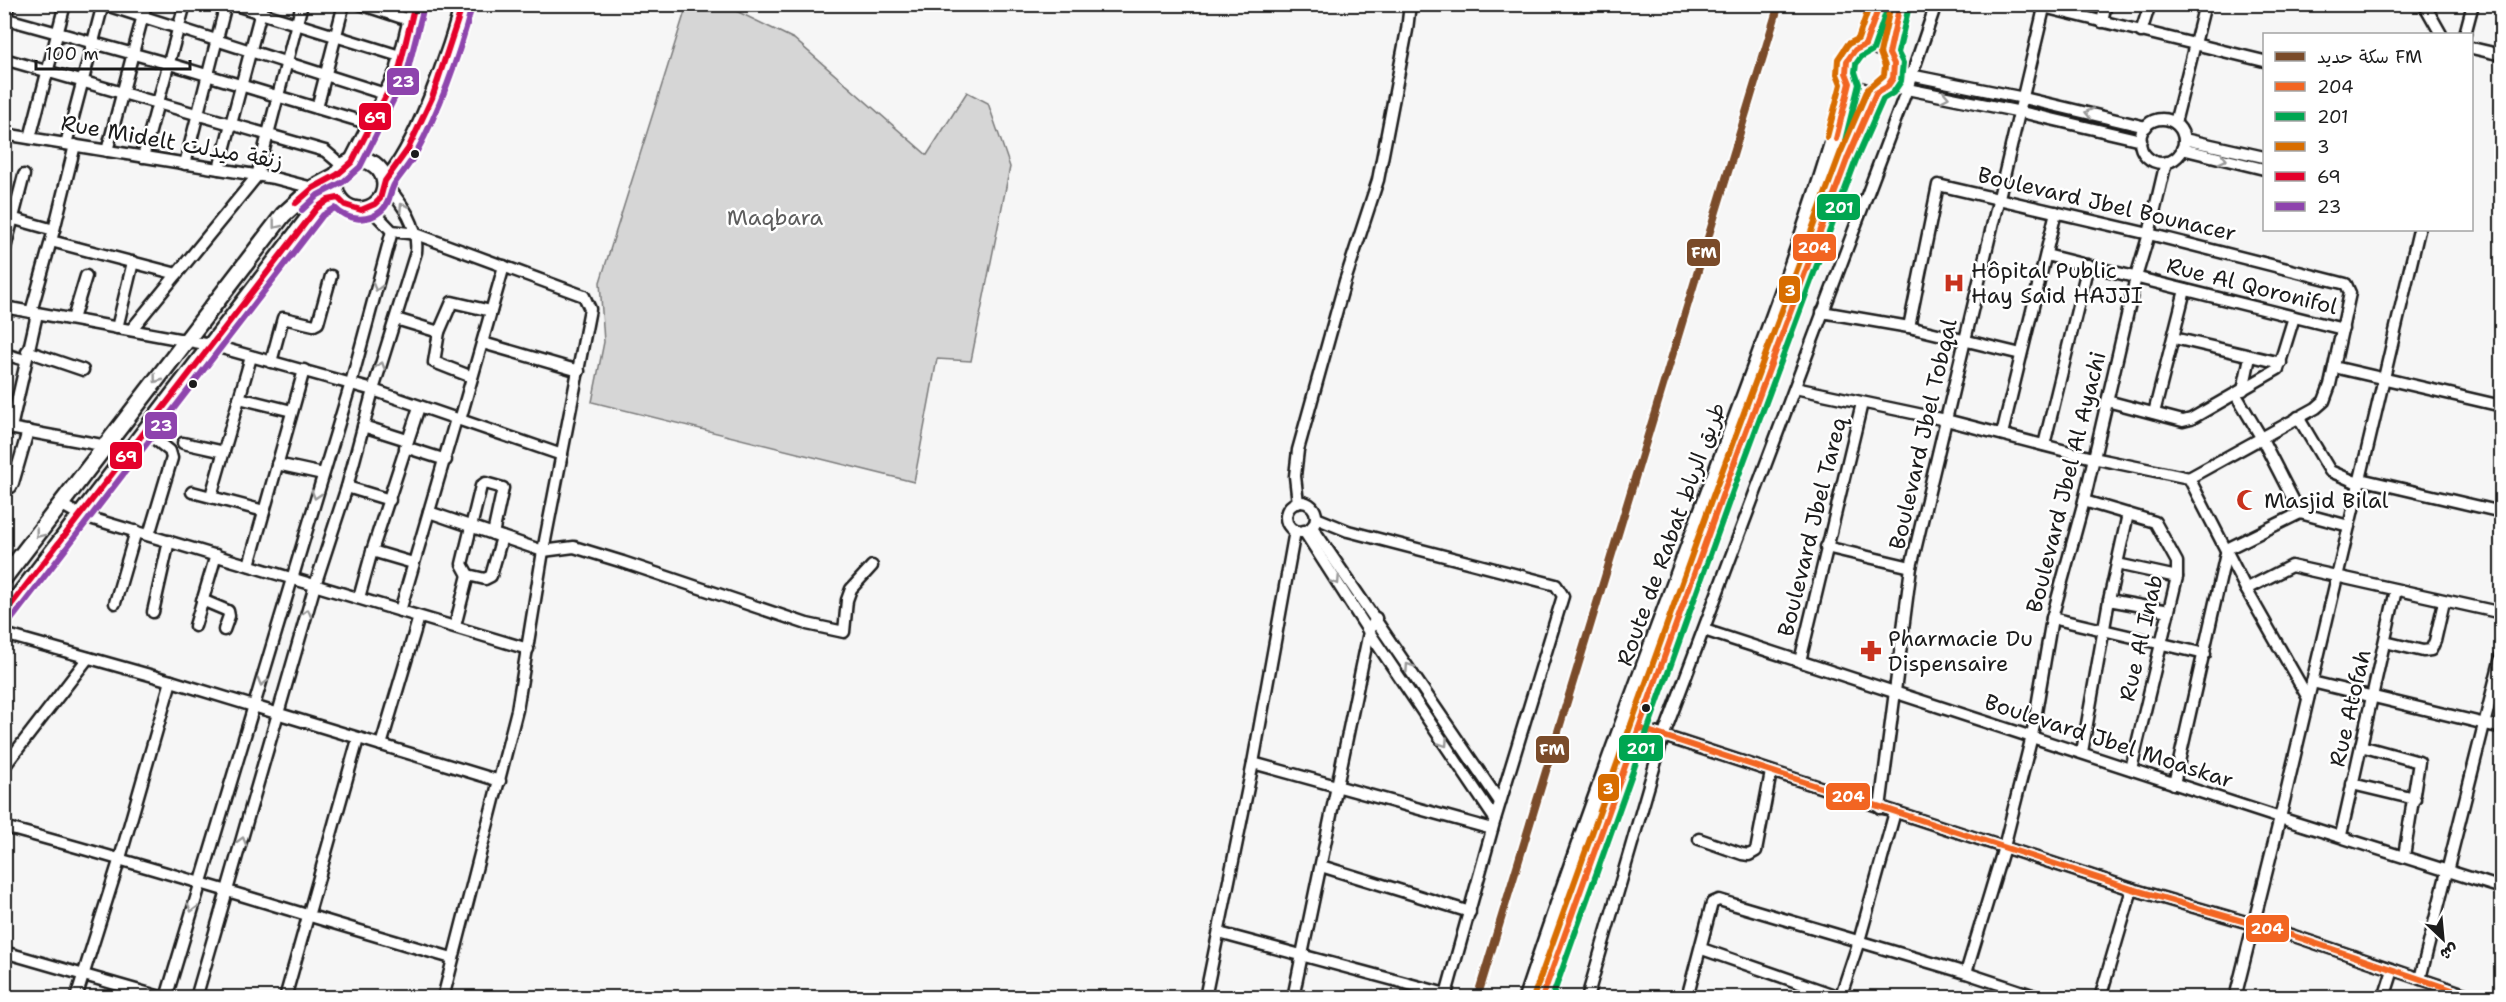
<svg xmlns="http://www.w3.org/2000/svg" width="2506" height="1002" font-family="'Shantell Sans','Playpen Sans Arabic',sans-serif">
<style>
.green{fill:#d6d6d6;stroke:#797979;stroke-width:1.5}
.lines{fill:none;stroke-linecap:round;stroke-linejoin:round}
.street-casing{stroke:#1c1c1c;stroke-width:15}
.secondary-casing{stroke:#1c1c1c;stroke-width:20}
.primary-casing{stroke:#1c1c1c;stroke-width:21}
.street{stroke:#fff;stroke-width:10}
.secondary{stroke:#fff;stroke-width:15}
.primary{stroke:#fff;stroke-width:16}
.bus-1-casing{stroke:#fff;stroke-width:10}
.bus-2-casing{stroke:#fff;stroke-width:10}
.bus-3-casing{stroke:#fff;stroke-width:10}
.bus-4-casing{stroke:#fff;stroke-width:10}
.bus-5-casing{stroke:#fff;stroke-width:10}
.bus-1{stroke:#f26522;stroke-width:6}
.bus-2{stroke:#00a651;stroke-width:6}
.bus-3{stroke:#d86d00;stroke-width:6}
.bus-4{stroke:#e4002b;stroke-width:6}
.bus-5{stroke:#8e44ad;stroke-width:6}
.rail-1-casing{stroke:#fff;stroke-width:12}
.rail-1{stroke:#7a4b2a;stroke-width:8}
.oneway{stroke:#999}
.bus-dot{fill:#1c1c1c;stroke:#fff;stroke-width:2}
.labels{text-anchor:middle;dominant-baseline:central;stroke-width:5;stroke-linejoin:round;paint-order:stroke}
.street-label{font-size:22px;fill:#1c1c1c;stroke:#fff}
.park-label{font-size:22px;fill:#5d5d5d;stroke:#fff}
.poi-label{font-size:22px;fill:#1c1c1c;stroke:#fff;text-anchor:start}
.line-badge{stroke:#fff;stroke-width:2}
.badge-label{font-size:16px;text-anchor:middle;font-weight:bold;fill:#fff}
</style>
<rect width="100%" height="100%" fill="#f6f6f6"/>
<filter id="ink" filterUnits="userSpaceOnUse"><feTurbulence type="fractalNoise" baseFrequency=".0167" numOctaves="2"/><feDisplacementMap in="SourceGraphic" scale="12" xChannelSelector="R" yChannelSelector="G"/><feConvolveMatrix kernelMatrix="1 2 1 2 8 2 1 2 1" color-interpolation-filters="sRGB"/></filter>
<g filter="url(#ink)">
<!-- green -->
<path class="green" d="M687,5H724L794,39L927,155L967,92L988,103L1010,167L971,361L937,359L914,482L592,402L604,342L600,282Z"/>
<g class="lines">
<defs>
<g id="street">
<path d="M103,4L385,94"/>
<path d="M232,4L403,57"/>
<path d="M360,4L412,21"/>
<path d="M2031,4L2264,61"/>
<path d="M2424,4L2441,34"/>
<path d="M7,19L170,64L370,124"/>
<path d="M2102,22L2106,4"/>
<path d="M2141,32L2150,4"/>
<path d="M2465,34L2473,4"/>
<path d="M4,37L8,4"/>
<path d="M2472,48L2502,55"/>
<path d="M4,59L325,151L344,167"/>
<path d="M1895,72L2024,98L2146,127"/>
<path d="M1887,87L1907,89L2021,112L2141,140"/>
<path d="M317,108L344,4"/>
<circle cx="2162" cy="141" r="22"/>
<path d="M2175,123L2205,4"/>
<path d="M4,134L274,178L313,188L328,200"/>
<path d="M30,138L65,4"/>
<path d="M2184,139L2264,157"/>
<path d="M66,144L103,4"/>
<path d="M2182,149L2264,169"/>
<path d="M107,151L146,4"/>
<path d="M143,157L185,4"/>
<path d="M185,164L226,4"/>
<path d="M219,169L263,4"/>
<path d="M370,208L392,231L416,234L584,296L590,309L543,551L517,710L443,998"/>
<path d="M4,216L54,230"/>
<path d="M51,241L177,274"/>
<path d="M4,252L24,175"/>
<path d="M2046,255L2343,329"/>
<path d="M4,307L211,345L373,390L562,455"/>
<path d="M31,312L54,230L75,145"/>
<path d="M1822,312L1909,327L2021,354"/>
<path d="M73,319L86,276"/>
<path d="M396,319L439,332L434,362L472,377"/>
<path d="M1909,327L1938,185L2149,234L2346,284L2350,293L2330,385L2324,401L2316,408L2189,478"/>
<path d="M117,328L133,262"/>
<path d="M131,330L257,176L302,4"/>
<path d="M439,332L452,302L491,311"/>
<path d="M2174,338L2281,363"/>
<path d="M483,343L579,371"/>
<path d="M27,351L83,370"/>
<path d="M4,354L25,360"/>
<path d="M271,362L283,318L314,325L318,323L331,276"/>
<path d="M2334,367L2502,406"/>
<path d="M1795,388L1946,420L2093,458L2189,478L2246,589L2308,698"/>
<path d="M2243,390L2250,357"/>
<path d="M2236,395L2261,437L2300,513"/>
<path d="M239,398L292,411"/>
<path d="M2107,401L2183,421L2191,419L2278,369L2294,317"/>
<path d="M2154,413L2185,290"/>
<path d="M2298,417L2330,471L2358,483"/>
<path d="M460,420L504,266"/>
<path d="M363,426L407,440"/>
<path d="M4,427L107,446"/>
<path d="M11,428L37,314"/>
<path d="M146,432L170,451L172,458L149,535"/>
<path d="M2002,434L2056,212"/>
<path d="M183,443L224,452"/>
<path d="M2044,445L2088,265"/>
<path d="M405,447L446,460"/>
<path d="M277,464L323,474"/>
<path d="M2360,479L2502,512"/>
<path d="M347,487L390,500"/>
<path d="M4,490L11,487L13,483L28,431"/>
<path d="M192,492L264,511"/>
<path d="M211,496L251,357"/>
<path d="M2084,501L2155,522L2177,562V577L2131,769"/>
<circle cx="1301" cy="517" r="15"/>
<path d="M1298,503L1295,476L1298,450L1345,281L1378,180L1407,30L1410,4"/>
<path d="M62,505L80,515L528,649"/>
<path d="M429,512L543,551L574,547L623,562L807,624L844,632L847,600L851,589L872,566"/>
<path d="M1316,518L1348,531L1556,585L1563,596L1495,819L1445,998"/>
<path d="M1312,527L1500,802"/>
<path d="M1304,531L1369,632L1495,819"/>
<path d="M1826,547L1911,567"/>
<path d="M372,551L413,563"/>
<path d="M2117,564L2177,577"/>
<path d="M249,565L304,370"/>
<path d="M468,575L462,564L481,486L485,483L503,488L493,534"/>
<path d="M2246,589L2291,566L2502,613"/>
<path d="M359,598L372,551L419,407"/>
<path d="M202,600L228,611L229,616L224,630"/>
<path d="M2109,600L2169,611"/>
<path d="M115,603L136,531"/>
<path d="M400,611L456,419"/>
<path d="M153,612L169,541"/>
<path d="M2052,618L2205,654"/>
<path d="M195,626L216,555"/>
<path d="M455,626L468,575L485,579L491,576L502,537"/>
<path d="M1704,630L2280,818L2502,888"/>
<path d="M4,634L171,681L500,781"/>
<path d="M2385,642L2423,651L2431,650L2435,641L2444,602"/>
<path d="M1800,661L1862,403"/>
<path d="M2312,682L2502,728"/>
<path d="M1639,728L2132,889L2294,936L2477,998"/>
<path d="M381,745L419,617"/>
<path d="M2361,746L2419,762L2404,856"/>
<path d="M2082,752L2109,600L2128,514"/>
<path d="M1253,763L1492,829"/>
<path d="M4,767L88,658"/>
<path d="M2174,784L2227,549L2300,513L2349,526"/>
<path d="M2352,784L2415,799"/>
<path d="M1880,808L1911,567L2045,4"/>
<path d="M4,827C155,867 303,915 452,958"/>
<path d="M2341,835L2396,590"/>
<path d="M1699,839L1742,854L1749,855L1756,851L1771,772"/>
<path d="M1321,866L1470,912"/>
<path d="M1219,933L1446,994"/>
<path d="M1702,949L1840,997"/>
<path d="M4,952L164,998"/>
<path d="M1966,973L2004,847L2032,736L2052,618L2084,501L2136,277L2149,234L2166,162"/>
<path d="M2420,979L2502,653"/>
<path d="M76,998L120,858L171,681"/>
<path d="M166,998L351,383L392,231"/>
<path d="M196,998L315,585L347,487L373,390L416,252C419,224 401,203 385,183"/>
<path d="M285,998L358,739"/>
<path d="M1205,998L1253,763L1295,531"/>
<path d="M1293,998L1369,632L1376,618"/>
<path d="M1587,998L1663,737L1907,89L1936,4"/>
<path d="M1687,998L1712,903L1719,900L1966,973L2041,998"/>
<path d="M1840,998L1859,941L1895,812"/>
<path d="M2100,998L2132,889"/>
<path d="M2235,998L2280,818L2419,230"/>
<path d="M2384,998L2393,970"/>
</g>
<g id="secondary">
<circle cx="360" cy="185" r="25"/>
<path d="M352,162L399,70L415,4"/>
<path d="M385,181C414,157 454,44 463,4"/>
<path d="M4,578L283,215L313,188L337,175"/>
<path d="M4,615L310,216L328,200L338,198"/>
</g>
<g id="primary">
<circle cx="1870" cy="69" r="24"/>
<path d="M1865,45L1880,4"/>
<path d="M1889,54L1900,4"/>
<path d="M1527,998C1591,806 1663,618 1733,429C1775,315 1819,201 1850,83"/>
<path d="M1542,998L1722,496L1848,157L1876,93"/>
</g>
</defs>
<!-- street casing -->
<use href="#street" class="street-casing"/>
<!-- secondary casing -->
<use href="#secondary" class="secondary-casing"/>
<!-- primary casing -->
<use href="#primary" class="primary-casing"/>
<!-- street -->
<use href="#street" class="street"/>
<!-- secondary -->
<use href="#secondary" class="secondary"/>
<!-- primary -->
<use href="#primary" class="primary"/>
<defs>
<g id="bus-1">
<path d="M1836,139L1850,83L1846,73L1847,61L1855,50L1865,45L1880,4"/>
<path d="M1639,728L2132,889L2294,936L2476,998"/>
<path d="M1542,998L1722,496L1848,157L1876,93L1887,87L1893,78L1894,64L1889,54L1900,4"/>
</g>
<g id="bus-2">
<path d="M1845,141L1859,84L1855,72L1856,64L1861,57L1873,50L1888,7"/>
<path d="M1552,998L1730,499L1856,160L1883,99L1893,93L1901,81L1903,63L1898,53L1909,6"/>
</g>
<g id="bus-3">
<path d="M1827,137L1841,84L1837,74L1838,59L1848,44L1858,39L1870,4"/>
<path d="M1534,995L1714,493L1840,154L1868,89L1884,75L1885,66L1880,53L1891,4"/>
</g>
<g id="bus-4">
<path d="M296,203L313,188L337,175L352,162L399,70L415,4"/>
<path d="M4,614L317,208L328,200L338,198L345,205L361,210L375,204L380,199L385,181L408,149L432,98L463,4"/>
</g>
<g id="bus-5">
<path d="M302,210L318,195L343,182L360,167L407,73L424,6"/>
<path d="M11,620L323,215L335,208C347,220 367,223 381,211C391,203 389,192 395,183C402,173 410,164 416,153C441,107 459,56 472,6"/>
</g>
</defs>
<!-- bus-1 casing -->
<use href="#bus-1" class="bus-1-casing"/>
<!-- bus-2 casing -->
<use href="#bus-2" class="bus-2-casing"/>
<!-- bus-3 casing -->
<use href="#bus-3" class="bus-3-casing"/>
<!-- bus-4 casing -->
<use href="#bus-4" class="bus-4-casing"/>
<!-- bus-5 casing -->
<use href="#bus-5" class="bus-5-casing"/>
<!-- bus-1 -->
<use href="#bus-1" class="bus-1"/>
<!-- bus-2 -->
<use href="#bus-2" class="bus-2"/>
<!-- bus-3 -->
<use href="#bus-3" class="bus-3"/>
<!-- bus-4 -->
<use href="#bus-4" class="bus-4"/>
<!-- bus-5 -->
<use href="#bus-5" class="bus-5"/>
<defs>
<path id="rail-1" d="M1477,998L1779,4"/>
</defs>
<!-- rail-1 casing -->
<use href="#rail-1" class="rail-1-casing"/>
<!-- rail-1 -->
<use href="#rail-1" class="rail-1"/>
</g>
<!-- one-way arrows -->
<defs><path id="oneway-chevron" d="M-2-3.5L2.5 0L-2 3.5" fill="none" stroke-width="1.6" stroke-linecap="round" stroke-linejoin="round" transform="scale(1.5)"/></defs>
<g class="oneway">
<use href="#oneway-chevron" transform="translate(1945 97) rotate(11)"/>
<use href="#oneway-chevron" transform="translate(2089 113) rotate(-167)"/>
<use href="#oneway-chevron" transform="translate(2223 159) rotate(14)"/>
<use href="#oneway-chevron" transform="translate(403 207) rotate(-123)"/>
<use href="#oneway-chevron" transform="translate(276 225) rotate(128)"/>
<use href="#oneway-chevron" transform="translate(377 287) rotate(105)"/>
<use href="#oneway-chevron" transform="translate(381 366) rotate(-72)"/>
<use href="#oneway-chevron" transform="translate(157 379) rotate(127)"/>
<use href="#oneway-chevron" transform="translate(316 495) rotate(107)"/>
<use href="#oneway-chevron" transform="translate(39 534) rotate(128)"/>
<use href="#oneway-chevron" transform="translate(1336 581) rotate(57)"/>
<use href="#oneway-chevron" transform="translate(307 613) rotate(-74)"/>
<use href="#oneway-chevron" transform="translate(1409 667) rotate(-124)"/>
<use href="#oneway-chevron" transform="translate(262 682) rotate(106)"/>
<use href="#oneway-chevron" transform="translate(1444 743) rotate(56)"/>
<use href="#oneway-chevron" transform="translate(242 841) rotate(-74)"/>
<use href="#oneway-chevron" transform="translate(192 908) rotate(106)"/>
</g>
</g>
<!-- icons -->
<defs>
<symbol id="hospital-bare" viewBox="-9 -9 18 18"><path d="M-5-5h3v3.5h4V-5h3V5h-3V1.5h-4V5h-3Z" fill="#c8321e" stroke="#fff" stroke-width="2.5" paint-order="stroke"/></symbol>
<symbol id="mosque-bare" viewBox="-9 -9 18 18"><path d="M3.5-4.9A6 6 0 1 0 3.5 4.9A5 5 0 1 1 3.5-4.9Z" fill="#c8321e" stroke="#fff" stroke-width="2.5" paint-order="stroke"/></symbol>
<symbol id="pharmacy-bare" viewBox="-9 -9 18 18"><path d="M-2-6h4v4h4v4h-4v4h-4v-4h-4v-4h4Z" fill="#c8321e" stroke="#fff" stroke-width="2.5" paint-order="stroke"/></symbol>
</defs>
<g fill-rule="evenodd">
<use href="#hospital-bare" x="1939" y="268" width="30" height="30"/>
<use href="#mosque-bare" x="2232" y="485" width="30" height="30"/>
<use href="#pharmacy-bare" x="1856" y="636" width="30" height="30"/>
</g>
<!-- markers -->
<g class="bus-dot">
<circle cx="415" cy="154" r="5"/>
<circle cx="193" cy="384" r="5"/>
<circle cx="1646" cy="708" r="5"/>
</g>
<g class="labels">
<!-- street labels -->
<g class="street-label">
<text transform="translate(172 142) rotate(10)">Rue Midelt زنقة ميدلت</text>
<text transform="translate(2107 204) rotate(13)">Boulevard Jbel Bounacer</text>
<text transform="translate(2252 286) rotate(14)">Rue Al Qoronifol</text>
<text transform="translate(1923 434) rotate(-77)">Boulevard Jbel Tobqal</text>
<text transform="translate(2066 482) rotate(-76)">Boulevard Jbel Al Ayachi</text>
<text transform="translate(1812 527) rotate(-76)">Boulevard Jbel Tareq</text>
<text transform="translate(1671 534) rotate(-70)">Route de Rabat طريق الرباط</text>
<text transform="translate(2141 638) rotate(-77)">Rue Al Inab</text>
<text transform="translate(2350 708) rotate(-77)">Rue Atofah</text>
<text transform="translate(2109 741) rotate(18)">Boulevard Jbel Moaskar</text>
</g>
<!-- park labels -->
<g class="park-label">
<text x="775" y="217">Maqbara</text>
</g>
<!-- poi labels -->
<g class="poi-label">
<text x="1971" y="270">Hôpital Public<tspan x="1971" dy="25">Hay Said HAJJI</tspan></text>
<text x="2264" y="500">Masjid Bilal</text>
<text x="1888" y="638">Pharmacie Du<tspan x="1888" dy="25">Dispensaire</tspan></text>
</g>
</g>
<g class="line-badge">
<rect x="386" y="67" width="34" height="29" rx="6" fill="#8e44ad"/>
<rect x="358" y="102" width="34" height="29" rx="6" fill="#e4002b"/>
<rect x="1816" y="193" width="45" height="28" rx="6" fill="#00a651"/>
<rect x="1792" y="233" width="45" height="29" rx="6" fill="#f26522"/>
<rect x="1686" y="238" width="35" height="29" rx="6" fill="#7a4b2a"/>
<rect x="1778" y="275" width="23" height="29" rx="6" fill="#d86d00"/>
<rect x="144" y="411" width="34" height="29" rx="6" fill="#8e44ad"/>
<rect x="109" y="441" width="34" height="29" rx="6" fill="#e4002b"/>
<rect x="1618" y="734" width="46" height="28" rx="6" fill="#00a651"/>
<rect x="1535" y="735" width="35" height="29" rx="6" fill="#7a4b2a"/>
<rect x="1597" y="773" width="23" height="29" rx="6" fill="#d86d00"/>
<rect x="1825" y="782" width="46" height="29" rx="6" fill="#f26522"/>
<rect x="2245" y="914" width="45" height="29" rx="6" fill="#f26522"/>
</g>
<g class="badge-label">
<text x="403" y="87">23</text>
<text x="375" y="123">69</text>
<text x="1839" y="213">201</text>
<text x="1814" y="253">204</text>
<text x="1704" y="258">FM</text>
<text x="1790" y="296">3</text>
<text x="161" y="431">23</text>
<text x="126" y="462">69</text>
<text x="1641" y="754">201</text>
<text x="1552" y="755">FM</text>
<text x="1608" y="794">3</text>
<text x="1848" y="802">204</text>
<text x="2267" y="934">204</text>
</g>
<!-- margin -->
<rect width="2506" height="1002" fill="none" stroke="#fff" stroke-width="24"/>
<rect x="12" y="12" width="2482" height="978" fill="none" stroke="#1c1c1c" stroke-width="2" filter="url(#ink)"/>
<!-- legend -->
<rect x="2263" y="33" width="210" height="198" fill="#ffffff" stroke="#a4a4a4" stroke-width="1.5"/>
<rect x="2275" y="52" width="30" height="9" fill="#7a4b2a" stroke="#a4a4a4" stroke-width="1.5"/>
<text x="2317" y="63" font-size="18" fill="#1c1c1c">سكة حديد FM</text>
<rect x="2275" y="82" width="30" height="9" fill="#f26522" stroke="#a4a4a4" stroke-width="1.5"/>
<text x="2317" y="93" font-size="18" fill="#1c1c1c">204</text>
<rect x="2275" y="112" width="30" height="9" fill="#00a651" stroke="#a4a4a4" stroke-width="1.5"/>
<text x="2317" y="123" font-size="18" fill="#1c1c1c">201</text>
<rect x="2275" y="142" width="30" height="9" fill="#d86d00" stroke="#a4a4a4" stroke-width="1.5"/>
<text x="2317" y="153" font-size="18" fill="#1c1c1c">3</text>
<rect x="2275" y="172" width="30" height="9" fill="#e4002b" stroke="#a4a4a4" stroke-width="1.5"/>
<text x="2317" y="183" font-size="18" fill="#1c1c1c">69</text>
<rect x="2275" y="202" width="30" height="9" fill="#8e44ad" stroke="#a4a4a4" stroke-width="1.5"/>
<text x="2317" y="213" font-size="18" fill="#1c1c1c">23</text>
<!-- north arrow -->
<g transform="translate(2443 939) rotate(154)" stroke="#ffffff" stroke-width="4.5" paint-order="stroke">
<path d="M0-4.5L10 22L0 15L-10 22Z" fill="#1c1c1c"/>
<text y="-9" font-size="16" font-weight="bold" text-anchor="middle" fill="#1c1c1c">ش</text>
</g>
<!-- scale -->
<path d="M36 60v9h154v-9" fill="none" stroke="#1c1c1c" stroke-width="3"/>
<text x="45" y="60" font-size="18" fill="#1c1c1c" stroke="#ffffff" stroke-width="4.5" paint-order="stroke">100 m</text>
</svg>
